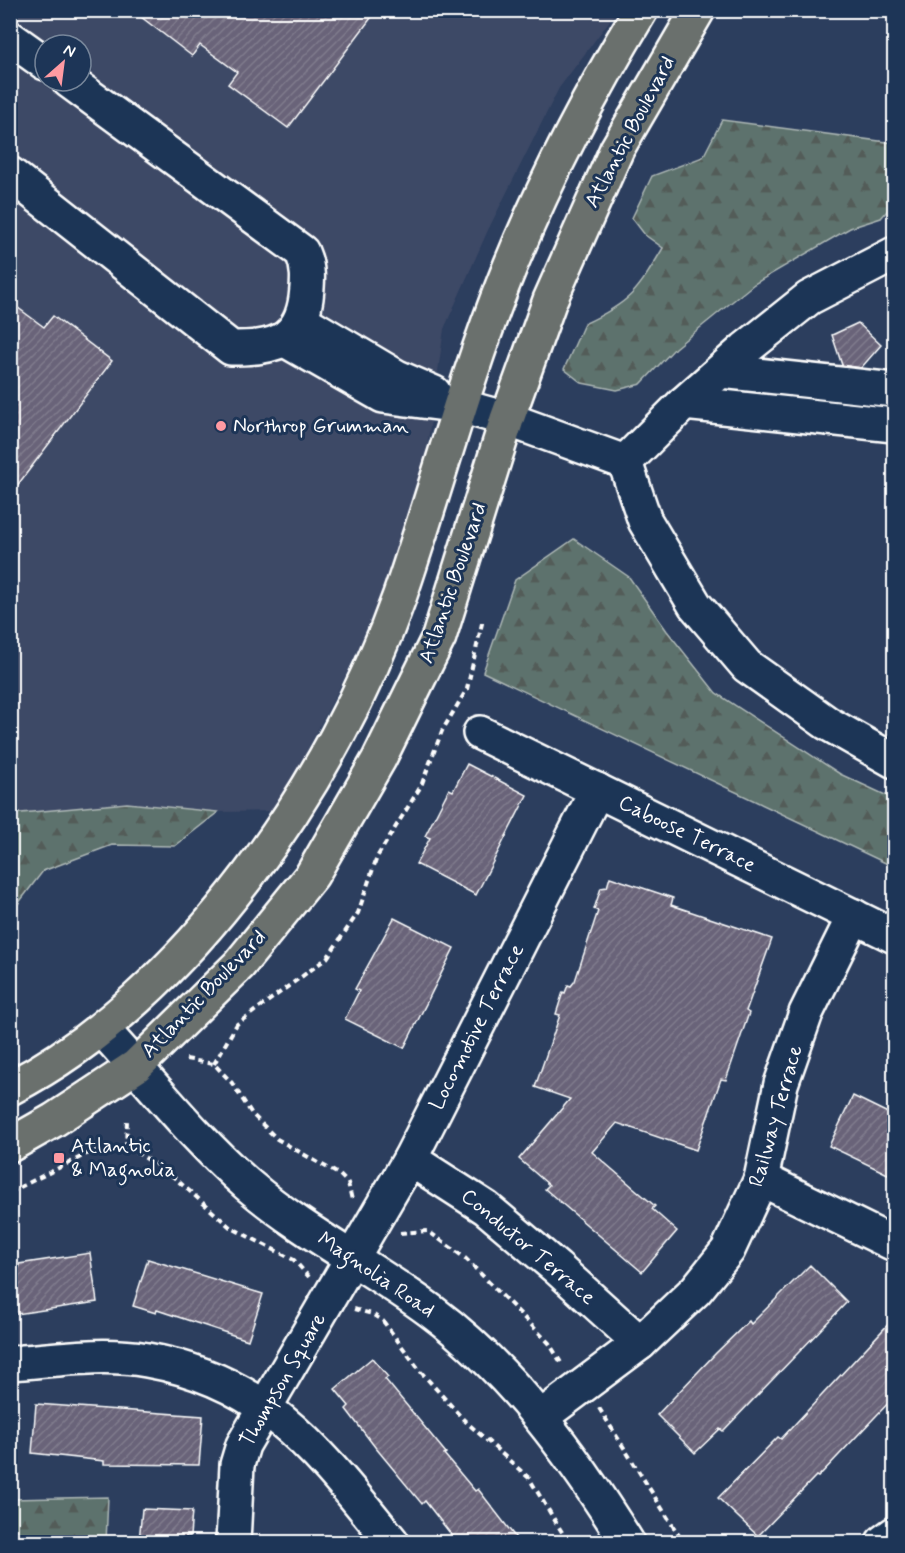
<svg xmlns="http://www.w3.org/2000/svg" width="905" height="1553" font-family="Mynerve,sans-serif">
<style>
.built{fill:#3e4966;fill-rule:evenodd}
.forest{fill:url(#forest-firs);stroke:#aeb8b6;stroke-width:1.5}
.building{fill:url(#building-hatch);stroke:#fff;stroke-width:1.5}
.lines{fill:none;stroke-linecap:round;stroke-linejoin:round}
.minor-casing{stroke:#fff;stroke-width:38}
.major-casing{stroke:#fff;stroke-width:38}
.path{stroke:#fff;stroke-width:4;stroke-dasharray:6 4.5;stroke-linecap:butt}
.minor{stroke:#1d3557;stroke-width:33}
.major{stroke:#6b706d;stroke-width:33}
.poi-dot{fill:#ff9aa2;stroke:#1d3557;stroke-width:2}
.labels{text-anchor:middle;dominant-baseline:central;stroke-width:6;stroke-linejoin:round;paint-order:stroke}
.street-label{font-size:21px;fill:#fff;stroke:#1d3557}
.poi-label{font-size:21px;fill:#fff;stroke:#1d3557;text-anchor:start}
</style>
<defs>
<pattern id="forest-firs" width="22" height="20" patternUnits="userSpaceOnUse" patternTransform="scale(1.5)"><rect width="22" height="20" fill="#5d726d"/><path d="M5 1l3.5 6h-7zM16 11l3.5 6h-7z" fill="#535b59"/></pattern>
<pattern id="building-hatch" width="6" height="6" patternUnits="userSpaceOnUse" patternTransform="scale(1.5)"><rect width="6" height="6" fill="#696479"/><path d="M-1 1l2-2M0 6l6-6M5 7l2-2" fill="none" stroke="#807b8d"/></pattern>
</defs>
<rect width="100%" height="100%" fill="#2c3e5e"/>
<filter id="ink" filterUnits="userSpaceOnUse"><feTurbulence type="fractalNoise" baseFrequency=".0167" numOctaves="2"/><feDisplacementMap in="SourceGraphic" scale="12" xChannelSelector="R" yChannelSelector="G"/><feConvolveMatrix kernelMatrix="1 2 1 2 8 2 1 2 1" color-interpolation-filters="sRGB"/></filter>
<g filter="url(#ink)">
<!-- built -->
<path class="built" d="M11,11H617L559,88L488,230L444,329L424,469L384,590L349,669L276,811L218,812L127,803L11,814ZM45,45H81V81H45Z"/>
<!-- forest -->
<g class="forest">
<path d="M722,120L894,143V203L881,218L850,228L754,284L675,348L641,384L617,390L582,383L564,369L584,324C631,302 637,292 663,248L645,235L632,218L652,176L703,157Z"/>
<path d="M574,539L629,577L667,631L716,693L840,774L894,799V867L483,672L515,580Z"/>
<path d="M127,803L218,812L175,846L112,845L43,871L11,913V814Z"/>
<path d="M108,1497L106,1542H11V1499Z"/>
</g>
<!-- building -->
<g class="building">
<path d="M132,10H377L288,128L228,84L237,72L200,45L192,56Z"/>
<path d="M10,302L44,327L53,316L112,361L10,495Z"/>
<path d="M858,323L881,345L861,368L842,365L832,335Z"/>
<path d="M467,764L527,795L476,895L416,864L430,838L425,836L449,789L453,791Z"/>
<path d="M610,877L673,898L671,905L772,939L746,1011L749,1013L726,1080L721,1079L696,1150L617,1123L592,1152L655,1206L652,1209L677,1231L642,1272L545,1189L549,1185L519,1159L570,1099L535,1087L560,1015L556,1014L563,992L565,993L568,985L571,986L575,981L598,911L594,909L601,888L607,887Z"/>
<path d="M394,918L454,948L404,1048L345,1019L359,991L355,989Z"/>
<path d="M853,1096L894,1116V1177L829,1146Z"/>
<path d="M90,1253L97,1302L10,1315V1268L19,1267V1264Z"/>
<path d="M148,1259L263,1294L248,1340L157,1310L156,1313L133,1306Z"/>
<path d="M810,1265L847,1302L723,1431L720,1429L695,1453L657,1415L716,1353L749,1321L751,1324Z"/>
<path d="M894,1318V1397L818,1477L816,1476L758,1536L718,1498L778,1437L781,1439Z"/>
<path d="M372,1358L388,1377L385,1379L446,1453L444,1454L475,1491L478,1489L519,1542H457L425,1501L422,1504L375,1447L346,1409L349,1406L335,1389Z"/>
<path d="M36,1404L203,1416L199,1465L104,1464V1461L32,1453Z"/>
<path d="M142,1509L192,1511L190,1536H186L185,1542H139Z"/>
</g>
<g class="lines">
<defs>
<g id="minor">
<path d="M10,38L45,63"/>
<path d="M10,174L231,348C271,349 300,343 306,298C308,281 309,268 302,252L69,81"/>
<path d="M301,320L397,377L434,393"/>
<path d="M285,340L383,396L460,406L507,419L625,462"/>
<path d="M721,371L894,390"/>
<path d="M684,403L894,425"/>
<path d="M625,462L645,521L695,605L747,666L827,723L894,761"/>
<path d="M625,462L684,403L745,349L809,298L894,254"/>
<path d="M480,733L894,936"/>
<path d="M102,1029C150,1081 194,1138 248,1185C304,1233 372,1267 431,1311C513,1372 574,1457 627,1542"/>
<path d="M410,1159L486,1208L557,1268L640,1343"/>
<path d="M761,1179L894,1244"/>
<path d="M10,1363C55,1360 102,1352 147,1360C268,1381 320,1454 392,1542"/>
<path d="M541,1417L640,1343L696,1290L728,1250L761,1179L781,1084L806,1013L854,916"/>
<path d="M233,1542L237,1465L243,1445L410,1159L597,790"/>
<path d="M883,1542L894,1534"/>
</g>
<g id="major">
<path d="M10,1088C187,997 335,780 400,595C436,490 464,382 505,279C542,186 589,96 641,10"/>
<path d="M10,1145L54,1120L136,1066L239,965L312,875L379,759L439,637L507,419L550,300L617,149L698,10"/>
</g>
</defs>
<!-- minor casing -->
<use href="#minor" class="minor-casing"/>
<!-- major casing -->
<use href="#major" class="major-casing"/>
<!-- path -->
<g class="path">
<path d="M186,1059L214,1064L232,1083L252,1114L277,1139L340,1175L348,1183L352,1200"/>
<path d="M214,1064L237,1024L327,958L358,913L377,857L421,786L442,731L467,689L483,619"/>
<path d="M126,1148L139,1154L168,1172L230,1227L294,1260L309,1277"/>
<path d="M10,1192L97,1149L126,1148L127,1120"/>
<path d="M400,1233L428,1231L465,1258L549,1343L563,1366"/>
<path d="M354,1309L372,1314L383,1321L421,1372L463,1419L529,1478L568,1542"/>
<path d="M599,1408L683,1542"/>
</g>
<!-- minor -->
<use href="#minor" class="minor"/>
<!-- major -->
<use href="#major" class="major"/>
</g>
</g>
<!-- markers -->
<g class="poi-dot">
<circle cx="221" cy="426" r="6"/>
<rect x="53" y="1152" width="12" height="12" rx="3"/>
</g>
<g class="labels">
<!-- street labels -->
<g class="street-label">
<text transform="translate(630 132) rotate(-62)">Atlantic Boulevard</text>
<text transform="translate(453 583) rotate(-71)">Atlantic Boulevard</text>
<text transform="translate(687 834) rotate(26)">Caboose Terrace</text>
<text transform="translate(204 994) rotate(-46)">Atlantic Boulevard</text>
<text transform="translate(477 1027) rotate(-63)">Locomotive Terrace</text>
<text transform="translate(776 1116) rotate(-74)">Railway Terrace</text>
<text transform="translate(528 1247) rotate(40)">Conductor Terrace</text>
<text transform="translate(376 1275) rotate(34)">Magnolia Road</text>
<text transform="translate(283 1380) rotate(-60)">Thompson Square</text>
</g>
<!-- poi labels -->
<g class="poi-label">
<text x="233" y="426">Northrop Grumman</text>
<text x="71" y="1146">Atlantic<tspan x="71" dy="24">&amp; Magnolia</tspan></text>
</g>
</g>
<!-- margin -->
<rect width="905" height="1553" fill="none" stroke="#1d3557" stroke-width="36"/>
<rect x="18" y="18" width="869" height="1517" fill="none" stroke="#fff" stroke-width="2" filter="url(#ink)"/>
<!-- north arrow -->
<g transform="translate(63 63) rotate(28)"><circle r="28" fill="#1d3557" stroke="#77869a" stroke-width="1.5"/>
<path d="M0-4.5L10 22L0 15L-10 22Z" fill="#ff9aa2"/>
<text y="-9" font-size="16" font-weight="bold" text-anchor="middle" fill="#ffffff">N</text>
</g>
</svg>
